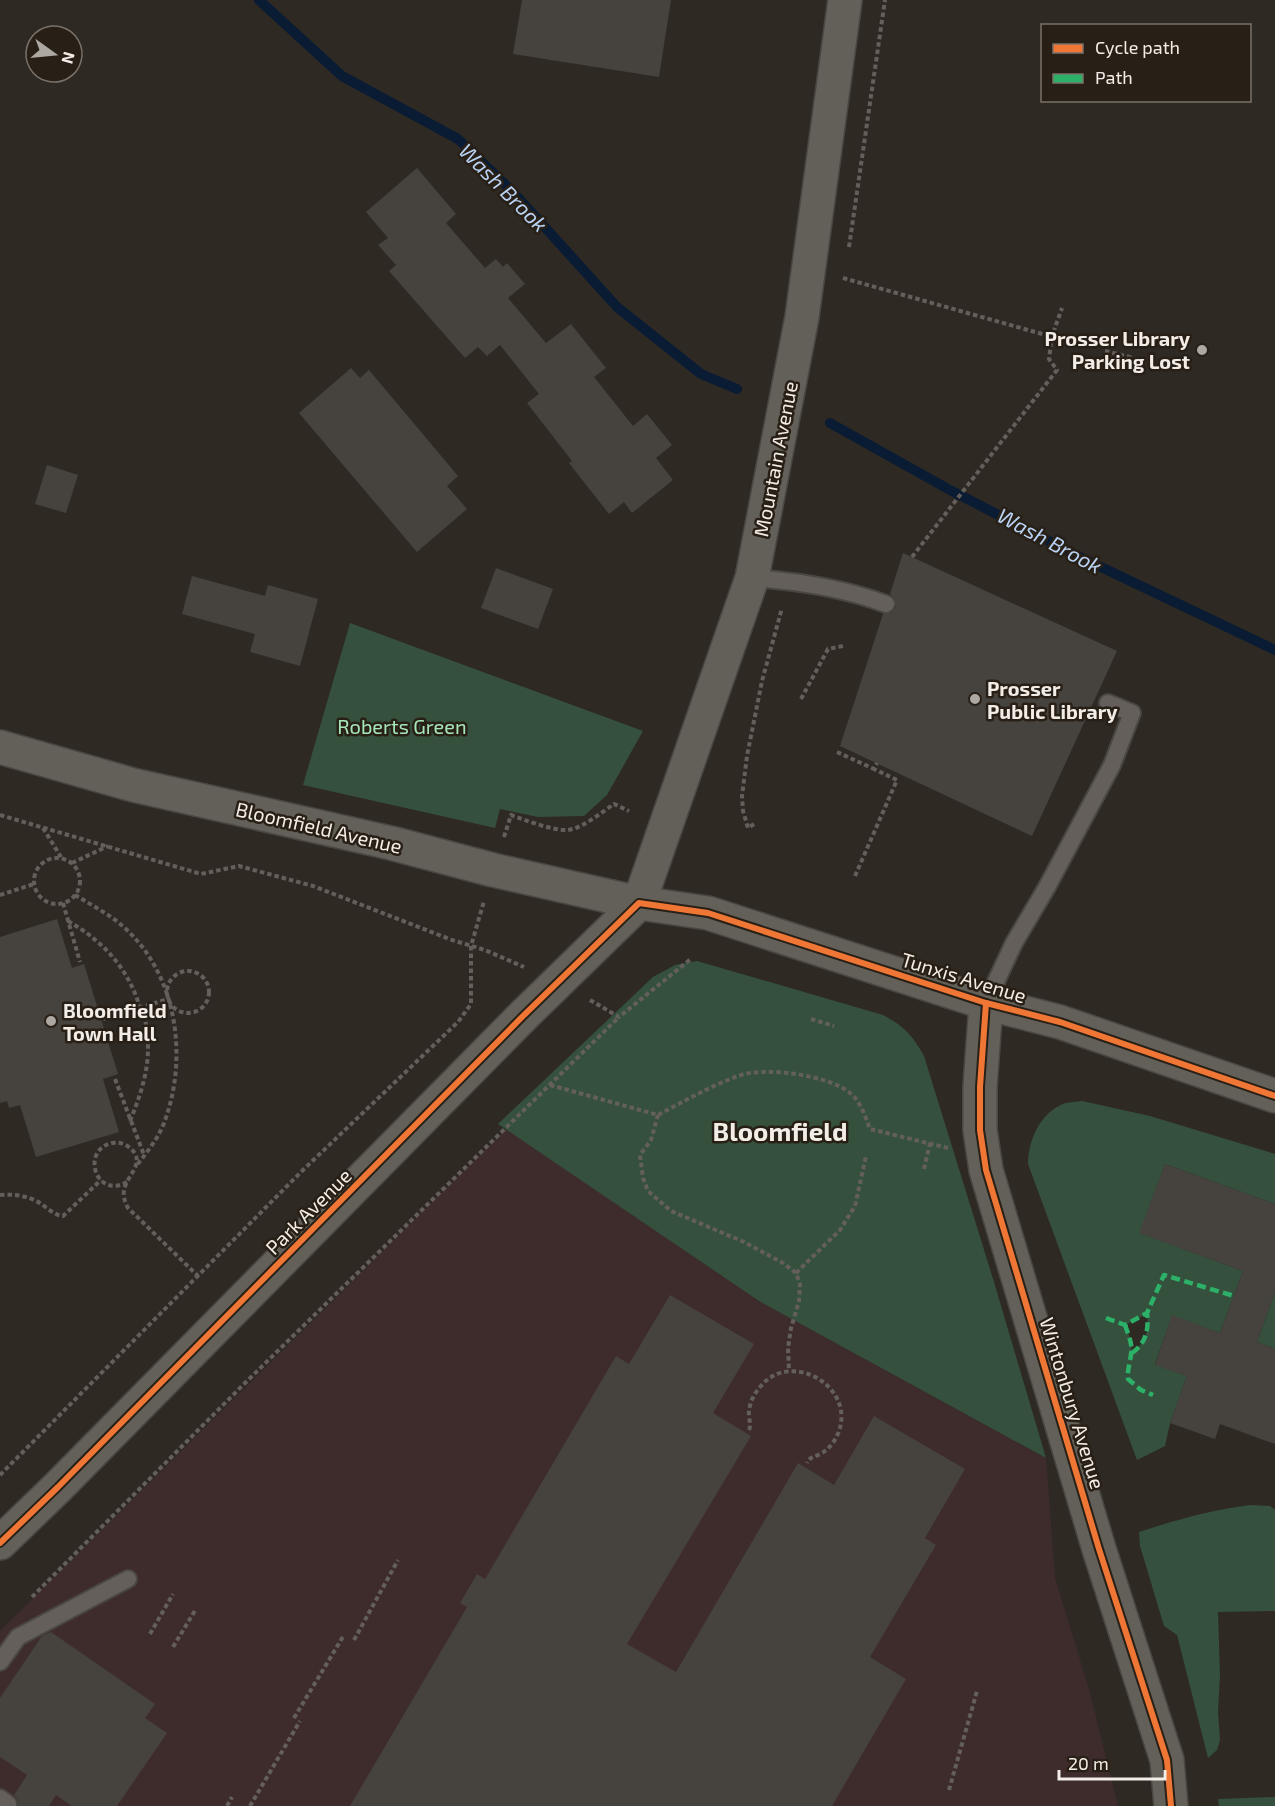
<svg xmlns="http://www.w3.org/2000/svg" width="1275" height="1806" font-family="'Exo 2',sans-serif">
<style>
.commercial{fill:#3e2c2d}
.green{fill:#35513d;fill-rule:evenodd}
.lines{fill:none;stroke-linecap:round;stroke-linejoin:round}
.stream{stroke:#091c34;stroke-width:10}
.building{fill:#46423d}
.lane-casing{stroke:#4a4641;stroke-width:20}
.secondary-casing{stroke:#4a4641;stroke-width:36}
.path{stroke:#645f5b;stroke-width:4;stroke-dasharray:4.5 3;stroke-linecap:butt}
.lane{stroke:#645f5b;stroke-width:16}
.secondary{stroke:#626059;stroke-width:33}
.quiet{stroke:#2db169;stroke-width:4.5;stroke-dasharray:9 4.5;stroke-linecap:butt}
.cycleway-casing{stroke:#282016;stroke-width:10}
.cycleway{stroke:#f07635;stroke-width:6}
.poi-dot{fill:#aea8a2;stroke:#282016;stroke-width:2}
.labels{text-anchor:middle;dominant-baseline:central;stroke-width:5;stroke-linejoin:round;paint-order:stroke}
.poi-label{font-size:20px;font-weight:bold;fill:#f3ede7;stroke:#282016;text-anchor:start}
.street-label{font-size:20px;fill:#f3ede7;stroke:#282016}
.park-label{font-size:20px;fill:#a6e7ba;stroke:#282016}
.water-label{font-size:21px;font-style:italic;fill:#bad3f5;stroke:#282016}
.district-label{font-size:26px;font-weight:bold;fill:#f3ede7;stroke:#282016}
</style>
<rect width="100%" height="100%" fill="#2e2923"/>
<!-- commercial -->
<path class="commercial" d="M506,1129L759,1301L1046,1458L1055,1578L1089,1689L1118,1806H0V1631Z"/>
<!-- green -->
<g class="green">
<path d="M350,623L643,731L607,795L584,816L538,817L500,809L495,828L303,785Z"/>
<path d="M697,961L883,1015C904,1026 912,1035 924,1056L994,1282L1046,1458L759,1301L498,1124L653,977L675,965Z"/>
<path d="M1082,1101L1150,1116L1275,1154V1204L1165,1164L1140,1233L1243,1271L1220,1333L1172,1316L1155,1364L1187,1376L1170,1423L1165,1446L1137,1460L1028,1164C1028,1141 1040,1113 1063,1104C1068,1102 1076,1102 1082,1101ZM1147,1314C1149,1330 1146,1343 1132,1353L1131,1340L1125,1325Z"/>
<path d="M1275,1292V1349L1257,1342Z"/>
<path d="M1250,1505L1270,1506L1275,1510V1611L1218,1612L1220,1675L1218,1712L1220,1740L1217,1750L1208,1758L1177,1635L1164,1626L1140,1546L1139,1532C1176,1520 1211,1510 1250,1505Z"/>
<path d="M1275,1797V1806H1219L1218,1799Z"/>
</g>
<g class="lines">
<!-- stream -->
<g class="stream">
<path d="M259,0L342,76L458,139L513,192L617,307L701,374L737,389"/>
<path d="M830,423L950,490L1080,557L1275,650"/>
</g>
</g>
<!-- building -->
<g class="building">
<path d="M522,0H671L659,77L513,54Z"/>
<path d="M417,168L456,214L446,223L485,268L496,259L503,267L507,263L525,284L508,298L546,343L571,324L606,368L594,377L633,426L647,414L672,445L656,458L673,480L632,513L624,502L609,514L569,463L572,461L527,403L539,394L500,345L487,356L478,347L465,358L389,271L396,265L378,245L388,238L366,212Z"/>
<path d="M351,368L360,378L369,370L458,476L447,486L467,509L417,552L299,413Z"/>
<path d="M47,465L78,475L66,513L35,504Z"/>
<path d="M903,553L1117,651L1032,836L840,746L883,614L892,612L896,607L894,598L890,594Z"/>
<path d="M496,568L553,589L538,629L481,608Z"/>
<path d="M192,576L265,596L268,585L318,599L300,666L250,652L255,634L182,614Z"/>
<path d="M57,919L72,968L84,964L118,1074L103,1079L119,1132L36,1157L20,1105L9,1108L7,1101L0,1103V937Z"/>
<path d="M1165,1164L1275,1204V1292L1257,1342L1275,1349V1444L1220,1424L1215,1439L1170,1423L1187,1376L1155,1365L1172,1315L1220,1333L1243,1271L1139,1233Z"/>
<path d="M670,1295L754,1344L713,1413L751,1436L627,1644L676,1672L798,1463L834,1485L874,1416L965,1469L925,1538L936,1545L870,1657L906,1679L832,1806H350L467,1607L460,1603L477,1574L485,1579L616,1356L629,1364Z"/>
<path d="M51,1632L155,1704L145,1718L167,1733L117,1806H72L56,1795L49,1806H18V1800L14,1795L27,1775L0,1757V1698L42,1636Z"/>
</g>
<g class="lines">
<defs>
<g id="lane">
<path d="M752,578C797,581 843,588 886,604"/>
<path d="M986,1003L1014,943L1047,887L1112,765L1132,713L1108,703"/>
<path d="M0,1662L18,1637L128,1579"/>
<path d="M0,1798L8,1804"/>
</g>
<g id="secondary">
<path d="M0,747L133,785L391,843L493,870L639,903L708,913L986,1003L1060,1022L1275,1096"/>
<path d="M986,1003L980,1087V1130L986,1170L1099,1549L1167,1760L1171,1806"/>
<path d="M0,1543L58,1487L523,1016L639,903L752,578L802,317L845,0"/>
</g>
</defs>
<!-- lane casing -->
<use href="#lane" class="lane-casing"/>
<!-- secondary casing -->
<use href="#secondary" class="secondary-casing"/>
<!-- path -->
<g class="path">
<path d="M849,247L885,0"/>
<path d="M843,278L1060,339"/>
<path d="M1105,351L1134,358"/>
<path d="M912,557L1057,370L1049,359L1052,336L1062,308"/>
<path d="M801,699L828,649L843,646"/>
<path d="M837,752L874,769"/>
<path d="M0,815L201,874L239,866L313,886L452,940L485,950L524,967"/>
<path d="M754,824L748,828L743,811L742,796L747,756L762,681L782,608"/>
<path d="M43,828L61,857"/>
<path d="M504,837L511,815C525,820 553,831 568,830C583,828 602,812 614,804L629,811"/>
<circle cx="57" cy="881" r="23"/>
<path d="M72,863L108,846"/>
<path d="M855,876L897,780L874,769L877,763"/>
<path d="M0,895L34,884"/>
<path d="M75,895C93,906 113,916 128,931C178,979 188,1060 164,1123C158,1139 147,1152 137,1165"/>
<path d="M63,903L80,962"/>
<path d="M68,921C103,941 129,969 140,1008"/>
<circle cx="188" cy="992" r="21"/>
<path d="M590,1000L619,1017L692,958"/>
<path d="M103,1019L168,999"/>
<path d="M811,1019L834,1026"/>
<path d="M115,1079L144,1155"/>
<path d="M550,1085L658,1115C684,1101 711,1086 738,1076C763,1066 829,1075 850,1093C861,1102 865,1116 870,1129L948,1148"/>
<path d="M658,1115L651,1140L640,1155L643,1178L648,1191L671,1211L744,1242L783,1263L796,1273L800,1284L799,1301L791,1328L788,1348L789,1371"/>
<path d="M130,1121C147,1079 154,1051 142,1007"/>
<path d="M924,1169L930,1143"/>
<path d="M127,1182C96,1200 80,1150 112,1143C118,1142 124,1143 130,1148C147,1162 127,1175 124,1190C123,1197 125,1202 128,1208L198,1276"/>
<path d="M0,1195C11,1194 23,1195 34,1200C44,1204 52,1215 63,1216L101,1180"/>
<path d="M796,1273L840,1230L855,1206L866,1156"/>
<path d="M749,1430C751,1425 750,1423 749,1417C748,1406 753,1395 760,1387C790,1349 855,1386 839,1431C836,1440 829,1449 822,1453C816,1457 810,1456 807,1463"/>
<path d="M0,1475L303,1170L458,1022L471,1004V946L484,901"/>
<path d="M32,1597L244,1384L619,1017"/>
<path d="M150,1634L173,1594"/>
<path d="M354,1640L398,1560"/>
<path d="M173,1647L196,1609"/>
<path d="M294,1718L344,1635"/>
<path d="M949,1790L977,1691"/>
<path d="M227,1806L232,1797"/>
<path d="M250,1806L300,1721"/>
</g>
<!-- lane -->
<use href="#lane" class="lane"/>
<!-- secondary -->
<use href="#secondary" class="secondary"/>
<!-- quiet -->
<g class="quiet">
<path d="M1106,1318L1125,1325L1147,1313L1164,1275L1234,1296"/>
<path d="M1125,1325C1128,1334 1133,1344 1131,1354C1130,1364 1127,1370 1128,1379L1141,1390L1153,1395"/>
<path d="M1132,1353C1146,1343 1149,1330 1147,1313"/>
</g>
<defs>
<g id="cycleway">
<path d="M986,1003L980,1087V1130L986,1170L1099,1549L1167,1760L1171,1806"/>
<path d="M0,1543L58,1487L523,1016L639,903L708,913L986,1003L1060,1022L1275,1096"/>
</g>
</defs>
<!-- cycleway casing -->
<use href="#cycleway" class="cycleway-casing"/>
<!-- cycleway -->
<use href="#cycleway" class="cycleway"/>
</g>
<!-- markers -->
<g class="poi-dot">
<circle cx="1202" cy="350" r="6"/>
<circle cx="975" cy="699" r="6"/>
<circle cx="51" cy="1021" r="6"/>
</g>
<g class="labels">
<!-- poi labels -->
<g class="poi-label">
<text x="1190" y="338" text-anchor="end">Prosser Library<tspan x="1190" dy="23">Parking Lost</tspan></text>
<text x="987" y="688">Prosser<tspan x="987" dy="23">Public Library</tspan></text>
<text x="63" y="1010">Bloomfield<tspan x="63" dy="23">Town Hall</tspan></text>
</g>
<!-- street labels -->
<g class="street-label">
<text transform="translate(775 459) rotate(-79)">Mountain Avenue</text>
<text transform="translate(319 827) rotate(13)">Bloomfield Avenue</text>
<text transform="translate(964 977) rotate(17)">Tunxis Avenue</text>
<text transform="translate(308 1211) rotate(-45)">Park Avenue</text>
<text transform="translate(1073 1403) rotate(73)">Wintonbury Avenue</text>
</g>
<!-- park labels -->
<g class="park-label">
<text x="402" y="726">Roberts Green</text>
</g>
<!-- water labels -->
<g class="water-label">
<text transform="translate(504 187) rotate(45)">Wash Brook</text>
<text transform="translate(1050 540) rotate(28)">Wash Brook</text>
</g>
<!-- district labels -->
<g class="district-label">
<text x="780" y="1130">Bloomfield</text>
</g>
</g>
<!-- legend -->
<rect x="1041" y="24" width="210" height="78" fill="#282016" stroke="#79726a" stroke-width="1.5"/>
<rect x="1053" y="44" width="30" height="9" fill="#f07635" stroke="#79726a" stroke-width="1.5"/>
<text x="1095" y="54" font-size="18" fill="#f3ede7">Cycle path</text>
<rect x="1053" y="74" width="30" height="9" fill="#2db169" stroke="#79726a" stroke-width="1.5"/>
<text x="1095" y="84" font-size="18" fill="#f3ede7">Path</text>
<!-- north arrow -->
<g transform="translate(54 54) rotate(105)"><circle r="28" fill="#282016" stroke="#79726a" stroke-width="1.5"/>
<path d="M0-4.5L10 22L0 15L-10 22Z" fill="#aea8a2"/>
<text y="-9" font-size="16" font-weight="bold" text-anchor="middle" fill="#f3ede7">N</text>
</g>
<!-- scale -->
<path d="M1059 1770v9h106v-9" fill="none" stroke="#f3ede7" stroke-width="3"/>
<text x="1068" y="1770" font-size="18" fill="#f3ede7" stroke="#282016" stroke-width="4.5" paint-order="stroke">20 m</text>
</svg>
